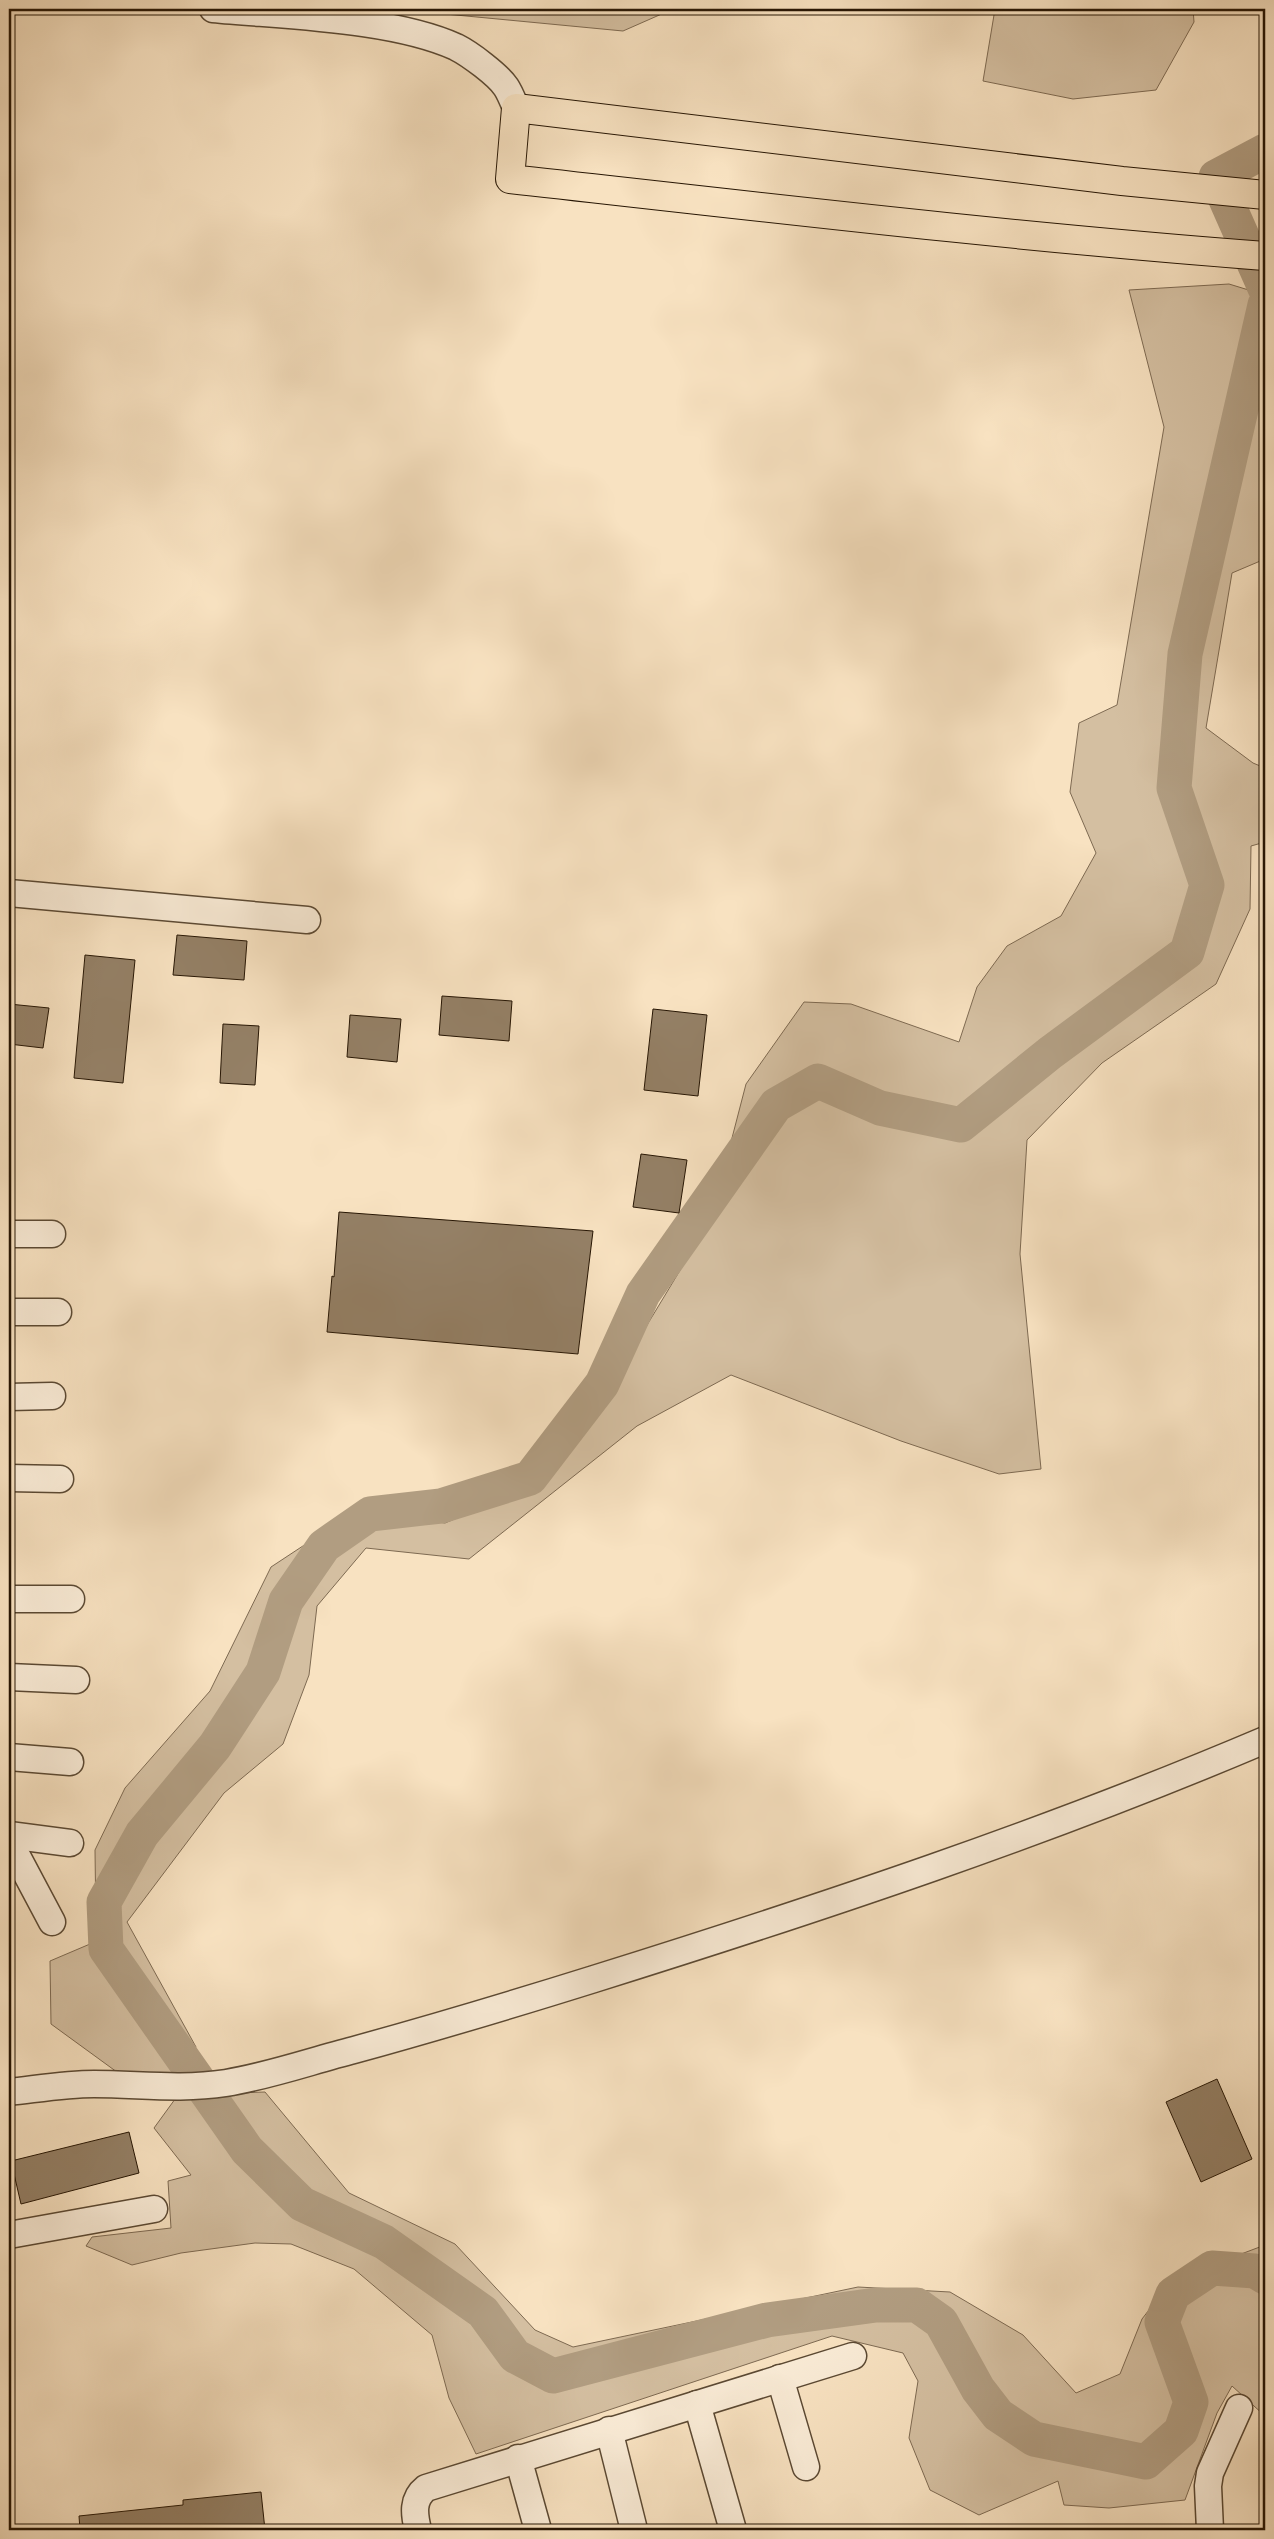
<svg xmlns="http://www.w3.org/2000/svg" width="1274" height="2539" font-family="'IM FELL Double Pica',serif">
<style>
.green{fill:#d4bfa1;stroke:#7e6a52}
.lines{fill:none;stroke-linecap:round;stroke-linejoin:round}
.river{stroke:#b19d81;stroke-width:35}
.building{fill:#948066;stroke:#271604}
.minor-casing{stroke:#5b4933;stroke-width:29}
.major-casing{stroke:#271604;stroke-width:30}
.minor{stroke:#faecd7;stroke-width:26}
.major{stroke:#f8e2c1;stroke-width:28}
</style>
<rect width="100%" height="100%" fill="#f8e2c1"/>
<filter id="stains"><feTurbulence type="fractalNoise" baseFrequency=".004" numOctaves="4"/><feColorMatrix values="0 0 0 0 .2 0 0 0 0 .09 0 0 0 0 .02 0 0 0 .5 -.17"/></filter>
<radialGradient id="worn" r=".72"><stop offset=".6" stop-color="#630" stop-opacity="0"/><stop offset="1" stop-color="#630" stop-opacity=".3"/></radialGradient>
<!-- green -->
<g class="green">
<path d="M393,9H673L623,31Z"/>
<path d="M995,9H1193L1194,22L1156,90L1073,99L983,81Z"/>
<path d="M1229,284L1265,295V559L1232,573L1206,728L1253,763L1265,768V842L1251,846L1250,909L1216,984L1102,1063L1027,1140L1020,1254L1041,1469L999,1474L901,1441L731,1375L637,1426L469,1559L366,1548L317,1606L309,1675L283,1744L224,1793L127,1922L196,2047L177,2075H121L51,2024L50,1961L90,1944L96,1928L95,1850L125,1788L210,1691L271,1567L356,1511L445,1523L533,1486L577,1432L644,1330L711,1219L746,1084L804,1002L851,1004L959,1042L977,987L1007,946L1061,916L1096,853L1070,792L1079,723L1117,705L1164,427L1129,290Z"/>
<path d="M265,2092L349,2193L455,2244L535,2330L573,2347L858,2287L950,2292L1023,2335L1076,2393L1120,2374L1142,2319L1172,2280L1265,2245V2416L1232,2386L1217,2413L1185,2500L1109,2508L1064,2505L1058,2481L979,2515L930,2490L909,2438L918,2381L903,2353L832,2336L476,2454L449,2398L432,2335L354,2269L291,2244L255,2243L181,2253L132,2265L86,2246L92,2237L171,2228L168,2181L191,2175L154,2128L178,2095Z"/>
</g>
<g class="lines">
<!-- river -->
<g class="river">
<path d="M1265,151L1216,177L1265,288"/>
<path d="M1265,305L1185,654L1174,788L1207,885L1187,952L1050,1053L961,1125L880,1108L818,1081L776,1105L643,1294L602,1384L530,1478L441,1506L370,1514L324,1546L286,1601L263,1672L215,1746L142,1834L104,1902L106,1949L247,2150L302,2204L384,2242L483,2312L515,2356L553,2376L767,2320L876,2305H917L941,2322L978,2389L998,2415L1034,2439L1146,2462L1181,2431L1191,2402L1162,2322L1173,2294L1212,2268L1255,2271L1265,2277"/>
</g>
</g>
<!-- building -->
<g class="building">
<path d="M177,935L247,941L244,980L173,975Z"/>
<path d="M85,955L135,960L123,1083L74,1078Z"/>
<path d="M442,996L512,1001L509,1041L439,1035Z"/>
<path d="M9,1004L49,1008L43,1048L9,1044Z"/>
<path d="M653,1009L707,1015L698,1096L644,1090Z"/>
<path d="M350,1015L401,1019L397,1062L347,1057Z"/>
<path d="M223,1024L259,1026L255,1085L220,1083Z"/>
<path d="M641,1154L687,1160L679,1213L633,1207Z"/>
<path d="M339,1212L593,1231L578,1354L327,1332L332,1276L334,1277Z"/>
<path d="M1217,2079L1252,2159L1201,2182L1166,2102Z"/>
<path d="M129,2132L139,2173L21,2204L11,2161Z"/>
<path d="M261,2492L265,2530H80L79,2516L183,2505V2500Z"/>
</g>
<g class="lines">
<defs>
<g id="minor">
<path d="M213,9C285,16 392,18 456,47C470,54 498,75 506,87C510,93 513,101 516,108"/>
<path d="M9,893L307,920"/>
<path d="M9,1234H52"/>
<path d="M9,1312H58"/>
<path d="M9,1397L52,1396"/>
<path d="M9,1478L60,1479"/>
<path d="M9,1599H71"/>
<path d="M9,1677L76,1680"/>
<path d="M9,1757L70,1762"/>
<path d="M9,1835L70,1843"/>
<path d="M9,1841L52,1922"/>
<path d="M9,2092C37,2089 66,2084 94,2084C139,2084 180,2090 226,2083C269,2076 311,2061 354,2050C434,2028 514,2004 594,1979C821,1908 1046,1833 1265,1740"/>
<path d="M9,2235L154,2209"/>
<path d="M780,2378L806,2467"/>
<path d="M697,2404L733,2530"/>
<path d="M609,2430L634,2530"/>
<path d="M518,2458L538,2530"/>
<path d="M418,2530C414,2514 412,2499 426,2488L853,2356"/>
<path d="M1210,2530L1208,2486L1210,2473L1239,2408"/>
</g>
<path id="major" d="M1265,195L1122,181L516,108L510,179C762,207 1013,237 1265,256"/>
</defs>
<!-- minor casing -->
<use href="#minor" class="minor-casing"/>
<!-- major casing -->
<use href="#major" class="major-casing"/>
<!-- minor -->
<use href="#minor" class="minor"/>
<!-- major -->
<use href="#major" class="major"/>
</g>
<!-- margin -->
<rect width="1274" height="2539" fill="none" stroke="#f8e2c1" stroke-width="30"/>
<rect x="10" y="10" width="1254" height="2519" fill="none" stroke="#271604" stroke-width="2.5"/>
<rect x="15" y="15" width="1244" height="2509" fill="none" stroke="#271604"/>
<rect width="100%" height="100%" filter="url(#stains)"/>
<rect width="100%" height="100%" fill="url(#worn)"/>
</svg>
